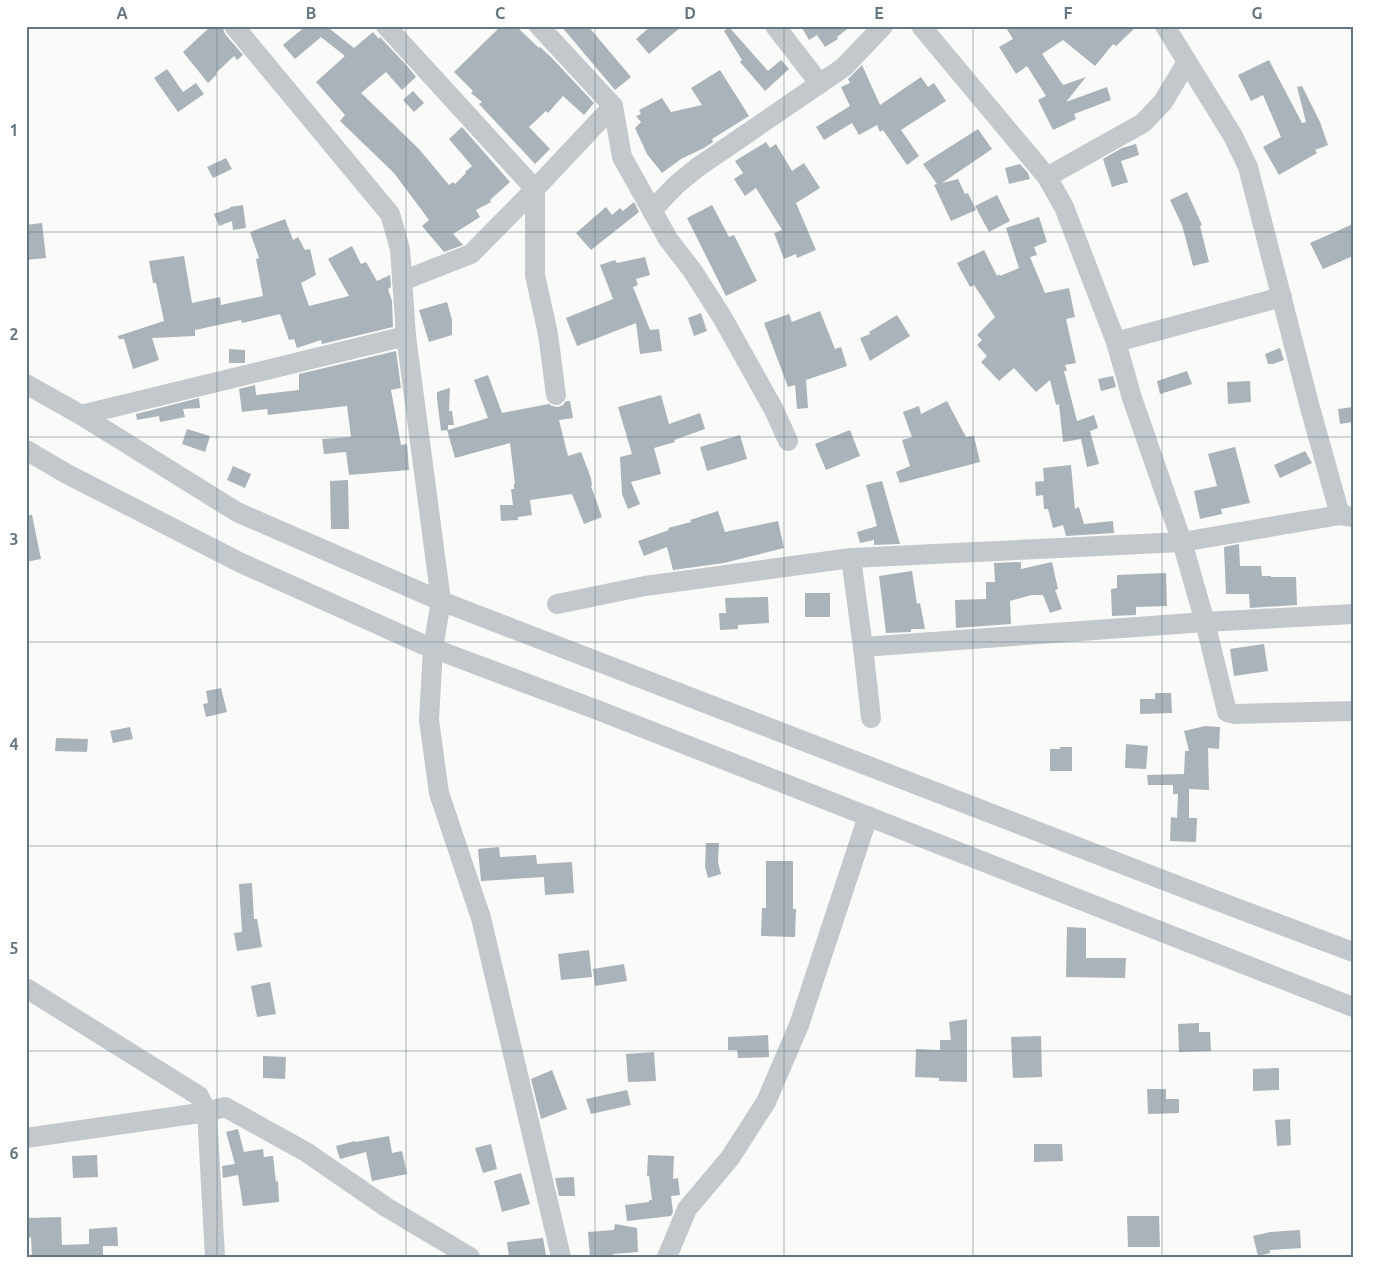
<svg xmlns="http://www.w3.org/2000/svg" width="1379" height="1283" font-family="Ubuntu,sans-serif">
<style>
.building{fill:#aab3b9}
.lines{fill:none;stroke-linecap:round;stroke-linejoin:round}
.minor{stroke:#c3c8cc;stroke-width:20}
.grid{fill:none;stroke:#657683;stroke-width:1;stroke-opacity:0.55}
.neatline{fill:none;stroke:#657683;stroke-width:2}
.grid-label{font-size:16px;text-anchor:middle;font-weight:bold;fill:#657683}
</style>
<rect width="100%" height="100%" fill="#fafaf8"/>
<!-- building -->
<g class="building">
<path d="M211,26H222L225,34L243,55L237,60L234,56L216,73L217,74L208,83L183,52Z"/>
<path d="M306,26H334L330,29L354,48L373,32L379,39L380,37L408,67L416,77L402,90L386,72L361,93L419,149L449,185L453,182L455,184L466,173L465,172L472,166L449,139L462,127L510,182L490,200L491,202L476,210L480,217L453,234L463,245L444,252L422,226L429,220L394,173L340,121L345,115L316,82L345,56L321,37L295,59L283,45Z"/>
<path d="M501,26H516L539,48L540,47L551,57L594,103L584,115L563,96L548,113L546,111L529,127L550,149L535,164L479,104L482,102L471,93L473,91L454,72Z"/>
<path d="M561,26H588L631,77L615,90Z"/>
<path d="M651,26H682L649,54L636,39Z"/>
<path d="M801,26H851L837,37L838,39L825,47L817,35L809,40Z"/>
<path d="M1005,26H1137L1116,46L1113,44L1095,66L1063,40L1042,54L1063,85L1086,77L1066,102L1107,87L1111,100L1074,114L1076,119L1053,130L1038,100L1046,96L1027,66L1016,74L999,47L1013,39Z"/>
<path d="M729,27L768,71L781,60L789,69L765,91L740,62L742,60L724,31Z"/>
<path d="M1269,60L1302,123L1306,122L1297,87L1302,86L1320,122L1328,145L1315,150L1317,153L1279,175L1263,147L1281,137L1263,95L1251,101L1238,75Z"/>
<path d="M862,65L880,105L921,77L928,87L934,83L946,101L901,130L919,156L907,165L883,130L880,132L877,125L859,135L852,123L824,140L816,127L850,106L841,87L850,83L848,79Z"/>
<path d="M167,69L183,92L196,83L204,94L178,112L154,78Z"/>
<path d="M720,70L749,116L712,139L713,142L704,148L681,159L662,173L647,154L635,128L641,122L636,116L641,114L639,110L662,98L671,112L702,105L691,88Z"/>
<path d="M413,91L424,103L414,112L403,100Z"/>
<path d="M978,129L992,149L942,183L958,179L965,194L968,193L976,210L951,221L934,185L937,184L923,164Z"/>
<path d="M766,142L770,148L776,144L792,171L804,163L820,188L796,203L816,250L797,258L796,254L784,259L774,233L782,230L756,188L745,196L734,179L743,173L735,161Z"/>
<path d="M1136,144L1139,155L1121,161L1128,182L1112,187L1103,159L1122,148Z"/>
<path d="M226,158L232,169L213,178L207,167Z"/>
<path d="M1020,164L1028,173L1030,179L1009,184L1005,168Z"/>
<path d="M1187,192L1202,225L1200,226L1209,262L1193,266L1182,225L1170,200Z"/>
<path d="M997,195L1010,221L989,232L975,206Z"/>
<path d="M634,202L639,212L591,250L576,233L606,207L612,215L620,208L623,211Z"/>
<path d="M243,205L246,228L233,230L232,221L219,226L214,214L230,208V207Z"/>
<path d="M712,205L729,237L734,235L757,281L726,296L687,218Z"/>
<path d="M1039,217L1047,242L1034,247L1037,255L1030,257L1045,293L1069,288L1075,317L1066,319L1076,363L1065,365L1067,371H1064L1077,421L1094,415L1098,428L1090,431L1099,464L1087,467L1081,439L1063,442L1059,404L1056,405L1050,380L1036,392L1014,368L999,381L981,362L987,356L977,345L982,340L977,335L995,317L974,285L970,287L957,263L984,250L997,276L999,274L1000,276L1019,268L1006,228Z"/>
<path d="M285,219L293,240L298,237L305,250L310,249L316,275L301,283L309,306L349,296L328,259L352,246L361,264L366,262L377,281L390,275L391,287L388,289L392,301L393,327L322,344L321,340L297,348L294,339L289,340L280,314L242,323L241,320L195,330V336L152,338L159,360L133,369L124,339H119L118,336L164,321L156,283H153L149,261L184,256L192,303L220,297L221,305L263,296L256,259L259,258L250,232Z"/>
<path d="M42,223L46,258L26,260V225Z"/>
<path d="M1353,224V256L1323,269L1310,243Z"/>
<path d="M645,257L650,275L636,279L638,285L633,287L650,330L659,329L662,351L640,354L636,323L577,346L566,318L613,299L600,265L615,260L617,263Z"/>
<path d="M447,302L452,320V335L429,342L419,310Z"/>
<path d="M820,311L835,349L841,347L847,366L806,380L808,408L797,409L795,385L788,387L764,323L789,314L792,322Z"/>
<path d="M701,313L707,331L694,336L688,318Z"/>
<path d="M897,315L910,336L870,361L860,338L870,334L869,332Z"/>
<path d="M1280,348L1284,360L1273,364H1268L1265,354Z"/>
<path d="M229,349L245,350V363H229Z"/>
<path d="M396,351L401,388L391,390L401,445L407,444L409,470L349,475L346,452L324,454L322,439L351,437L347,406L268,415L267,409L242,412L239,389L255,385L256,395L299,390V374Z"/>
<path d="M1187,371L1192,384L1160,394L1157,381Z"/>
<path d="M488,375L502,413L549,404L552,406L558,407L563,405L566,401H570L573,418L559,420L568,456L581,452L591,478L592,486H591L602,517L584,524L572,494L530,500L532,515L518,517V520L501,521L500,505H513L511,489H514V484H515L510,443L455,458L447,430L441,431L437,398V392L450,388L449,411H452L454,425H448V430L488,418L474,380Z"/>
<path d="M1113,376L1116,387L1101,391L1098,379Z"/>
<path d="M1250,381L1251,402L1228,404L1227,382Z"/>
<path d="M661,395L669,424L700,413L705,429L674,440L675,442L654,448L661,474L631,482L640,504L628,509L622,494L620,457L632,454L618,407Z"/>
<path d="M199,398L200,408L183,409L185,417L160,422L159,416L137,420L136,414Z"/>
<path d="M947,401L966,437L974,436L980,462L900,483L896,472L910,466L902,440L912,437L903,412L919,406L921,414Z"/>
<path d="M1353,407V422L1340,424L1338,409Z"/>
<path d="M187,429L210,436L205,452L182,444Z"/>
<path d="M850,430L860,456L826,470L815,444Z"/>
<path d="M740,435L747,459L707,471L700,447Z"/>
<path d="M1235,447L1250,503L1221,509L1222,514L1200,519L1194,491L1217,486L1208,454Z"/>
<path d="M1305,451L1312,463L1280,478L1274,465Z"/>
<path d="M1071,465L1075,509L1079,507L1084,524L1113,521L1114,533L1066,536L1063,525L1053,528L1048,509H1044L1043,495L1036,496L1035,482L1044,481L1043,468Z"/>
<path d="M233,466L251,474L245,488L227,480Z"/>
<path d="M348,480L349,529H331L330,481Z"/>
<path d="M882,481L900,544L874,545V540L860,543L857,532L877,526L866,485Z"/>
<path d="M718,511L725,532L778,521L784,548L724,563L673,570L667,547L644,556L638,541L669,530L668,528L691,522L690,520Z"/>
<path d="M26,515H32L41,559L26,562Z"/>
<path d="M1239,544L1240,566H1261L1262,576H1271V577H1296L1297,605L1250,608L1249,594H1226L1224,547Z"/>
<path d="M1021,562V569L1052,562L1058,589L1055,590L1062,609L1050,613L1043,595H1032L1010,601L1011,624L956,628L955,600L986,599V582H995L994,563Z"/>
<path d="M912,571L917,604L920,603L925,629H911V632L886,633L879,576Z"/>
<path d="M1166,573L1167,606L1136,607V615L1112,616L1111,589L1117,588V575Z"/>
<rect x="805" y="593" width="25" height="24"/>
<path d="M768,597L769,623L738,625V629L720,630L719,613H726L725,598Z"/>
<path d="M1264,644L1268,671L1234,676L1230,649Z"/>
<path d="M221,688L227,712L206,717L203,704L208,703L206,691Z"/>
<path d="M1155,693H1171L1172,713L1140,714V699H1155Z"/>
<path d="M1205,726L1220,727L1219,749L1208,748L1209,790L1189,789V818H1197L1196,842L1170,841L1171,817L1177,818L1178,794H1173V785H1148L1147,775L1184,774L1185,751H1189L1184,731Z"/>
<path d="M130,727L133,739L113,743L110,731Z"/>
<path d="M56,738L88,739L87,752L55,751Z"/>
<path d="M1126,744L1148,746L1146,769L1125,768Z"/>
<path d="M1060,747H1072V771H1050V749H1060Z"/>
<path d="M706,843H719L718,862L721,874L708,878L705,867Z"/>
<path d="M499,847L500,857L536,855L537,864L572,862L574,893L545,895L544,877L481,881L478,849Z"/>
<path d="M766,861H793V909H796L795,937L761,936L762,908H766Z"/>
<path d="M252,883L254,919H257L262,947L237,951L234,933L242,932L239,884Z"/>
<path d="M1067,927L1086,928V958H1126L1125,978L1066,977Z"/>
<path d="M589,950L592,977L561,980L558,954Z"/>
<path d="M624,964L627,981L595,986L593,969Z"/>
<path d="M270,982L276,1014L257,1017L251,986Z"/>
<path d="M967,1019V1082L939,1081V1078L915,1077L916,1049L940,1050V1040H951L949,1022Z"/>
<path d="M1199,1023V1032H1210L1211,1051L1179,1052L1178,1024Z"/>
<path d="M768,1035L769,1057L738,1058L737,1050H728V1037Z"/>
<path d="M1041,1036L1042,1077L1013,1078L1011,1037Z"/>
<path d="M654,1052L656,1081L628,1082L626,1054Z"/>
<path d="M263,1056L286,1057L285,1079L263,1078Z"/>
<path d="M1279,1068V1090L1253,1091V1069Z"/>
<path d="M552,1070L567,1109L541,1119L531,1079Z"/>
<path d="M1147,1089H1166V1099H1179V1113L1148,1114Z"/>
<path d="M627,1090L631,1105L591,1114L586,1099Z"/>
<path d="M1290,1119L1291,1145L1277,1146L1275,1120Z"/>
<path d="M238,1129L244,1152L263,1149L264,1157L273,1156L276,1182L278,1181L279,1202L243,1206L238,1175L223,1178L222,1166L235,1164L226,1132Z"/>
<path d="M389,1136L392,1153L402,1151L407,1174L372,1181L366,1152L340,1159L336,1146L355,1141V1142Z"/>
<path d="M491,1144L497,1169L483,1173L475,1148Z"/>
<path d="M1034,1144H1062L1063,1161L1034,1162Z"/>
<path d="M97,1155L98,1177L73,1178L72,1156Z"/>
<path d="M648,1155L674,1156L673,1179L678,1178L680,1195L671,1196L673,1212L671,1216L627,1221L625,1205L649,1202V1200H652L649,1176H647Z"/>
<path d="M521,1173L530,1204L502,1212L494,1181Z"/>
<path d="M574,1177L575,1196H559L555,1178Z"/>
<path d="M1127,1216H1159L1160,1247H1128Z"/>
<path d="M61,1217L62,1245L89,1244V1229L117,1227L118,1246H103V1257H32L31,1237L29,1238L28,1218Z"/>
<path d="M615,1224L637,1228L638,1252L613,1254V1257H590L588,1232L614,1230Z"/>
<path d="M1300,1230L1301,1248L1270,1250V1253L1258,1256L1253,1236L1270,1232Z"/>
<path d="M543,1238L546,1255L533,1257H509L507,1242Z"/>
</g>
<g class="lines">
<!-- minor -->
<g class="minor">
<path d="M234,26L390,214L400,249L406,336L441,601L433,648L429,720L439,793L481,918L561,1257"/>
<path d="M386,26L535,189V275L548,334L556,395"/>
<path d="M539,26L613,106L622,157L668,239L692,270L722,317L774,410L788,441"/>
<path d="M775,26L820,84"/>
<path d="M921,26L1047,177L1064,207L1116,342L1132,398L1182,542L1205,622L1227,712L1235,714L1353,711"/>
<path d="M1165,26L1233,136L1248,167L1309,404L1340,515"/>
<path d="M1047,177L1143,123L1163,102L1187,62"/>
<path d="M652,210L676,185L698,167L844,67L883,26"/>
<path d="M402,281L471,254L535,189L613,106"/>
<path d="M1116,342L1282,297"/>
<path d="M26,384L81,415L237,512L441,601L1215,900L1353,952"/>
<path d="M81,415L406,336"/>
<path d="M26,450L67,474L241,563L424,645L600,711L1353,1007"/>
<path d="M851,558L863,647L871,718"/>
<path d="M557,604L645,586L851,558L1182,542L1340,515L1353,517"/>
<path d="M863,647L1205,622L1353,614"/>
<path d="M26,988L199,1096L207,1112L215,1257"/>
<path d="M26,1138L207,1112L225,1107L306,1152L386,1207L470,1257"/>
<path d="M667,1257L687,1209L730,1158L766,1102L799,1025L868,816"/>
</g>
</g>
<!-- grid -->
<path class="grid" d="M217,26V1257M406,26V1257M595,26V1257M784,26V1257M973,26V1257M1162,26V1257M26,232H1353M26,437H1353M26,642H1353M26,846H1353M26,1051H1353"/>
<!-- border -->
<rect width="1379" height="1283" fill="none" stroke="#ffffff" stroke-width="55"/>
<rect x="28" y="28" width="1324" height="1228" class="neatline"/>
<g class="grid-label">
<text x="122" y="19">A</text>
<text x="311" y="19">B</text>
<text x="500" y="19">C</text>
<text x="690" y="19">D</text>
<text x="879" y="19">E</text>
<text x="1068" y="19">F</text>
<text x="1257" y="19">G</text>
<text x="14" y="136">1</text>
<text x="14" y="340">2</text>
<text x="14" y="545">3</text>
<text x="14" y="750">4</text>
<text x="14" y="954">5</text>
<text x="14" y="1159">6</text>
</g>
</svg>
